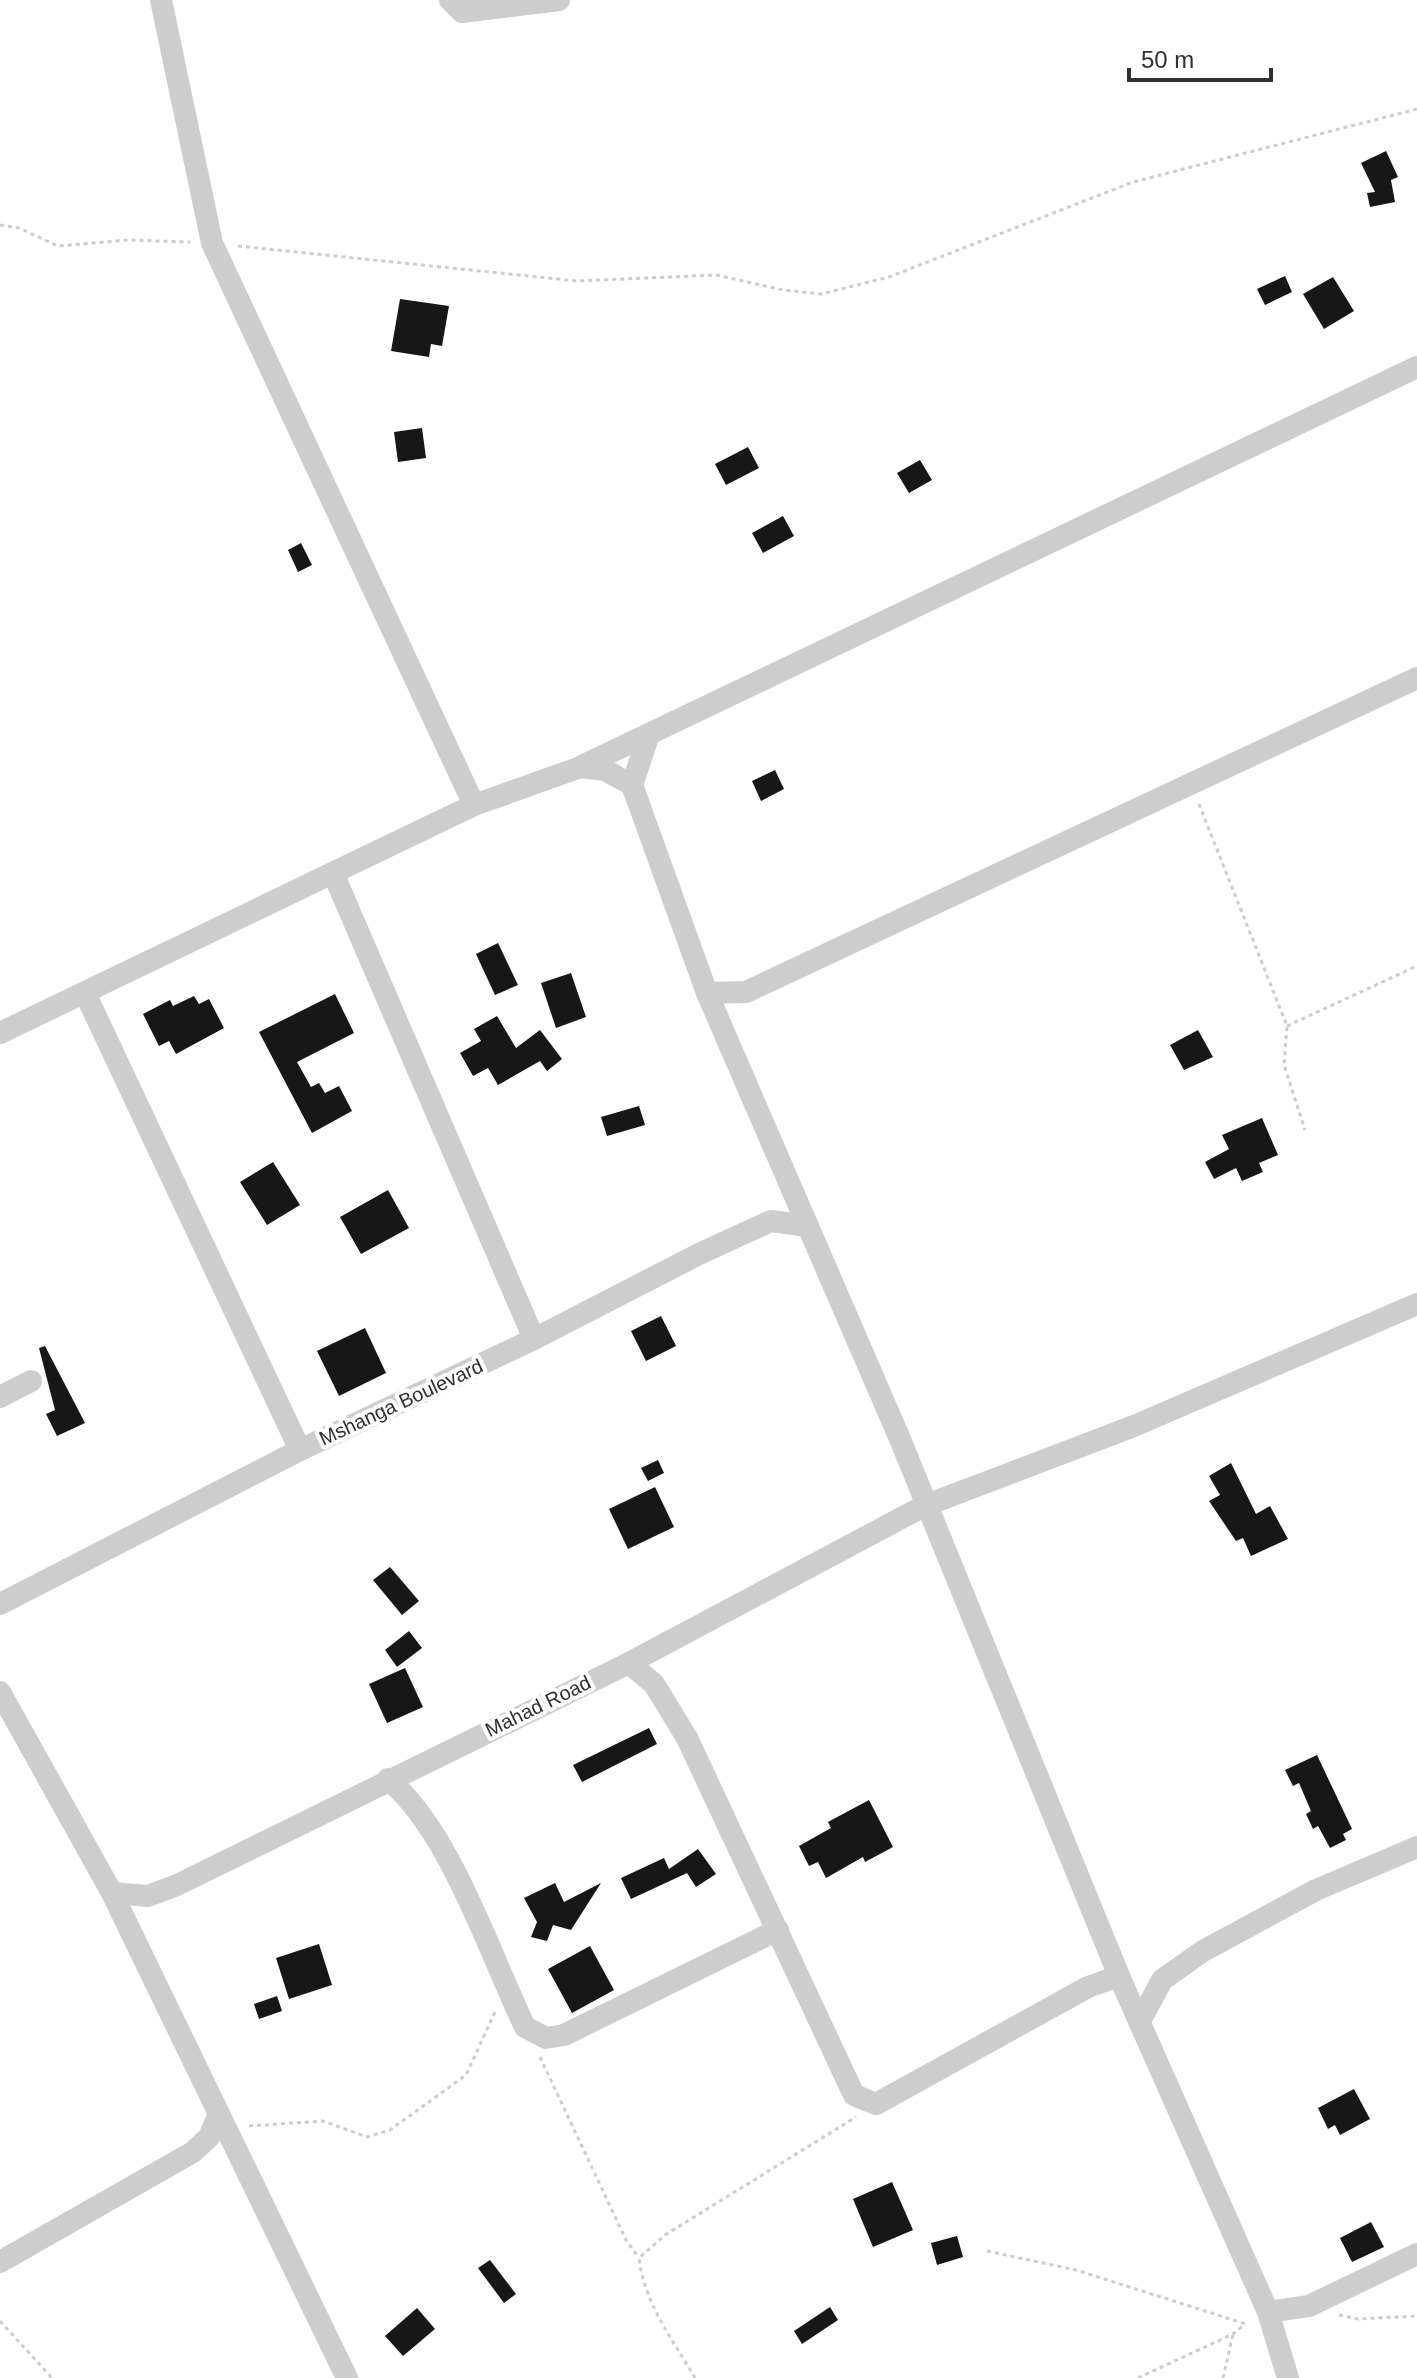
<svg xmlns="http://www.w3.org/2000/svg" width="1417" height="2378" font-family="Arial,sans-serif">
<style>
.building{fill:#171717}
.lines{fill:none;stroke-linecap:round;stroke-linejoin:round}
.path{stroke:#cdcdcd;stroke-width:3;stroke-dasharray:4 4;stroke-linecap:butt}
.minor{stroke:#cdcdcd;stroke-width:22}
.labels{text-anchor:middle;dominant-baseline:central;stroke-width:8;stroke-linejoin:round;paint-order:stroke}
.street-label{font-size:20px;fill:#303030;stroke:#fff}
</style>
<rect width="100%" height="100%" fill="#fff"/>
<!-- building -->
<g class="building">
<path d="M1386,151L1398,177L1391,180L1395,202L1370,207L1367,193L1375,192L1361,163Z"/>
<path d="M1285,276L1292,292L1265,305L1257,289Z"/>
<path d="M1333,277L1354,311L1324,329L1303,294Z"/>
<path d="M400,299L449,306L442,346L431,344L429,357L391,351Z"/>
<path d="M422,428L426,458L398,462L394,432Z"/>
<path d="M748,447L759,468L726,485L715,464Z"/>
<path d="M920,460L932,480L909,493L897,473Z"/>
<path d="M783,516L794,536L763,553L752,533Z"/>
<path d="M301,543L312,565L298,572L288,550Z"/>
<path d="M775,770L784,789L761,801L752,781Z"/>
<path d="M498,943L518,985L495,995L476,954Z"/>
<path d="M571,973L586,1017L556,1028L541,983Z"/>
<path d="M335,994L354,1033L297,1062L311,1087L319,1083L325,1093L339,1086L352,1111L312,1133L259,1032Z"/>
<path d="M194,996L199,1004L209,999L224,1028L176,1054L169,1041L159,1046L143,1014L170,1000L173,1006Z"/>
<path d="M497,1016L516,1048L540,1030L562,1059L547,1071L540,1061L498,1085L488,1068L473,1076L460,1053L481,1041L474,1029Z"/>
<path d="M1198,1030L1213,1057L1184,1070L1170,1045Z"/>
<path d="M639,1106L645,1125L607,1136L601,1117Z"/>
<path d="M1262,1118L1278,1155L1259,1163L1263,1172L1242,1181L1236,1168L1214,1179L1205,1162L1229,1149L1222,1135Z"/>
<path d="M273,1162L300,1205L267,1225L240,1182Z"/>
<path d="M388,1190L409,1228L361,1254L340,1217Z"/>
<path d="M661,1316L676,1346L646,1361L631,1331Z"/>
<path d="M365,1328L386,1373L339,1396L317,1351Z"/>
<path d="M45,1346L85,1423L57,1436L46,1414L55,1410L39,1348Z"/>
<path d="M658,1460L664,1473L648,1481L641,1468Z"/>
<path d="M1231,1463L1256,1514L1270,1506L1288,1539L1251,1556L1243,1538L1236,1541L1209,1501L1220,1495L1209,1476Z"/>
<path d="M655,1487L674,1527L628,1549L609,1509Z"/>
<path d="M390,1567L419,1601L402,1615L373,1580Z"/>
<path d="M409,1631L422,1648L397,1667L385,1650Z"/>
<path d="M405,1668L423,1707L387,1723L369,1684Z"/>
<path d="M649,1728L657,1744L582,1782L573,1765Z"/>
<path d="M1317,1755L1352,1829L1343,1834L1346,1840L1330,1848L1318,1826L1313,1829L1306,1814L1311,1811L1299,1783L1293,1786L1285,1770Z"/>
<path d="M869,1800L893,1847L865,1862L863,1857L826,1878L818,1862L809,1866L799,1846L831,1828L828,1822Z"/>
<path d="M698,1849L716,1874L696,1887L687,1873L631,1899L621,1878L664,1858L669,1869Z"/>
<path d="M555,1883L564,1902L601,1883L571,1930L553,1925L547,1941L531,1937L537,1922L524,1898Z"/>
<path d="M319,1944L332,1985L289,1999L276,1958Z"/>
<path d="M590,1946L614,1990L572,2013L548,1969Z"/>
<path d="M277,1996L282,2011L259,2019L254,2004Z"/>
<path d="M1354,2089L1370,2119L1340,2135L1335,2125L1328,2129L1318,2108Z"/>
<path d="M892,2182L913,2230L873,2247L853,2199Z"/>
<path d="M1371,2222L1384,2247L1352,2262L1340,2238Z"/>
<path d="M957,2236L963,2257L937,2265L931,2243Z"/>
<path d="M490,2260L516,2294L504,2303L478,2268Z"/>
<path d="M830,2307L838,2320L802,2344L794,2331Z"/>
<path d="M417,2308L435,2329L403,2356L385,2336Z"/>
</g>
<g class="lines">
<!-- path -->
<g class="path">
<path d="M0,225L19,228L58,246L128,240L190,242"/>
<path d="M238,246L577,281L716,275L783,290L821,294L889,277L1133,182L1417,109"/>
<path d="M1199,804L1287,1026L1284,1065L1305,1130"/>
<path d="M1287,1026L1417,966"/>
<path d="M540,2057L626,2240L639,2258"/>
<path d="M249,2126L323,2121L367,2137L390,2130L466,2075L495,2012"/>
<path d="M987,2251L1076,2270L1246,2324"/>
<path d="M1339,2315L1358,2319L1417,2316"/>
<path d="M0,2321L52,2378"/>
<path d="M695,2378C673,2340 644,2303 639,2258L665,2235L856,2117"/>
<path d="M1138,2378L1233,2334L1245,2324"/>
<path d="M1223,2378L1233,2334"/>
</g>
<!-- minor -->
<g class="minor">
<path d="M161,0L212,243L474,805"/>
<path d="M450,0L462,12L559,0"/>
<path d="M582,766L1417,367"/>
<path d="M632,785L648,737"/>
<path d="M333,873L534,1339"/>
<path d="M85,993L300,1450"/>
<path d="M707,993L746,992L1417,678"/>
<path d="M0,1033L474,805L581,767L605,770L632,785L707,993L900,1439L1119,1976L1268,2312L1288,2378"/>
<path d="M0,1397L31,1381"/>
<path d="M0,1604L300,1450L534,1339L699,1254L771,1221L808,1226"/>
<path d="M629,1663L654,1684L687,1738L854,2095L876,2104L1088,1987L1119,1976"/>
<path d="M0,1692L112,1893L347,2378"/>
<path d="M388,1779C450,1831 489,1952 525,2027L546,2038L564,2035L778,1930"/>
<path d="M112,1893L148,1896L177,1885L629,1663L924,1506L1134,1426L1417,1304"/>
<path d="M1141,2019L1162,1980L1203,1951L1316,1890L1417,1847"/>
<path d="M0,2262L193,2152L209,2137L218,2116"/>
<path d="M1268,2312L1309,2306L1417,2254"/>
</g>
</g>
<g class="labels">
<!-- street labels -->
<g class="street-label">
<text transform="translate(401 1402) rotate(-25)">Mshanga Boulevard</text>
<text transform="translate(538 1706) rotate(-26)">Mahad Road</text>
</g>
</g>
<!-- scale -->
<path d="M1129 68v12h142v-12" fill="none" stroke="#303030" stroke-width="4"/>
<text x="1141" y="68" font-size="24" fill="#303030" stroke="#ffffff" stroke-width="6" paint-order="stroke">50 m</text>
</svg>
